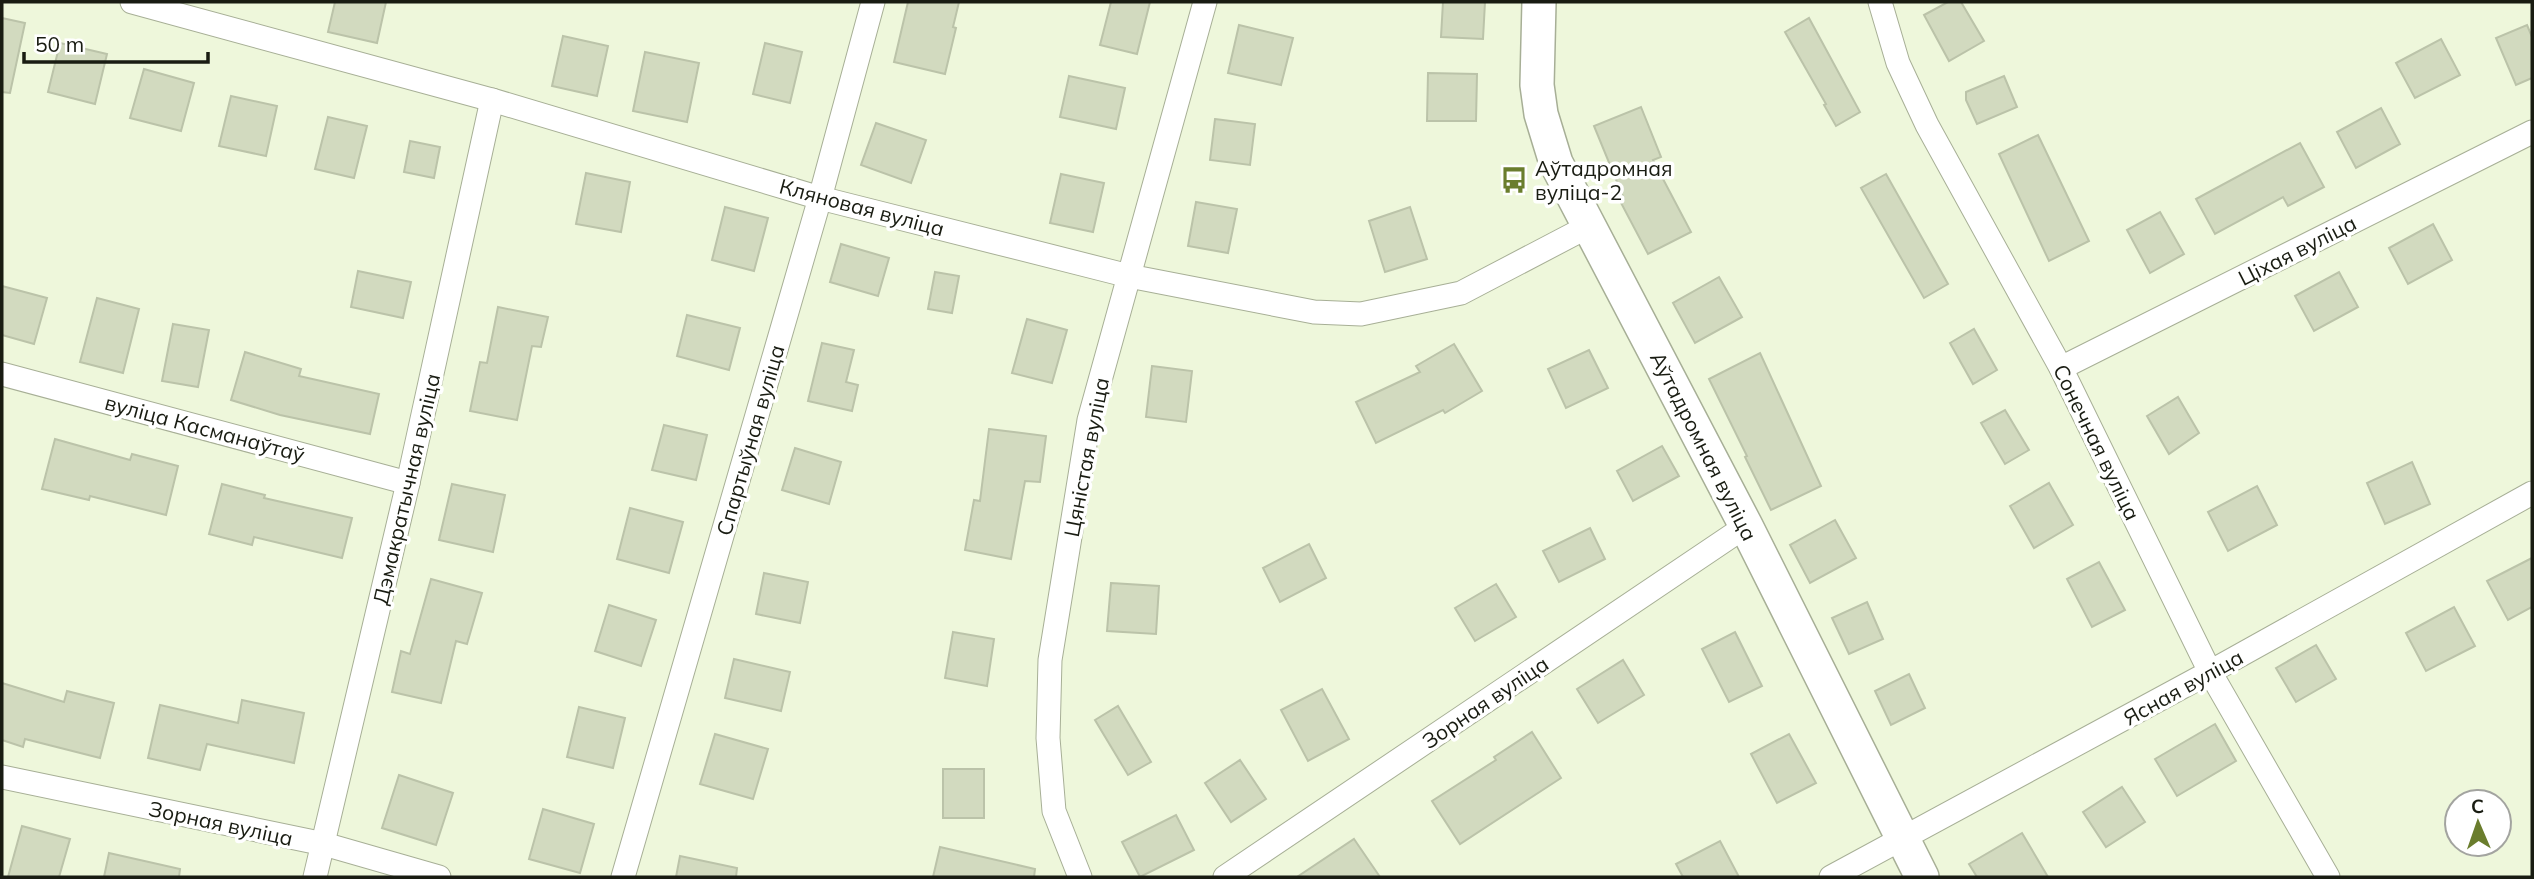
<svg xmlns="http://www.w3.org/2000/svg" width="2534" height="879" font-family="Mulish,sans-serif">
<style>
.building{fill:#d2dabf;stroke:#bbc3a9;stroke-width:2}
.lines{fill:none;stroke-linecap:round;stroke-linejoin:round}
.street-casing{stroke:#a7af96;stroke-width:25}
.secondary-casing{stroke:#a7af96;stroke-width:36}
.street{stroke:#fff;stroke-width:23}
.secondary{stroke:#fff;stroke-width:33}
.labels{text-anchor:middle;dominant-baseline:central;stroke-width:7;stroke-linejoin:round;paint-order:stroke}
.poi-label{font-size:21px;fill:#191c12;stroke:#fff;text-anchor:start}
.street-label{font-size:21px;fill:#191c12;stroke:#fff}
</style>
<rect width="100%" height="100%" fill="#eef7db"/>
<!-- building -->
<g class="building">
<path d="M335,2H386L377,43L328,32Z"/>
<path d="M908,2H959L953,27L956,28L945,74L894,62Z"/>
<path d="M1111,2H1150L1137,54L1100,45Z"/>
<path d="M1443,2H1485L1483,39L1441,37Z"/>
<path d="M1948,2H1961L1984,41L1949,61L1924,15Z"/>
<path d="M2,18L25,23L10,93L2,92Z"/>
<path d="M1809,18L1860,112L1836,126L1824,105L1826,104L1785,32Z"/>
<path d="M1239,25L1293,38L1281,85L1228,73Z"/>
<path d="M2527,25L2532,37V78L2516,85L2496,38Z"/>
<path d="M563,36L608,46L597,96L552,86Z"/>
<path d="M2441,39L2460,75L2415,98L2396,63Z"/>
<path d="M60,43L107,54L95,104L48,92Z"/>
<path d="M765,43L802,52L790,103L753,94Z"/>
<path d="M645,52L699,63L687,122L633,111Z"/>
<path d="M144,69L194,83L181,131L130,118Z"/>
<path d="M1428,73L1477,74L1476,121H1427Z"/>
<path d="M1069,76L1125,88L1116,129L1060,117Z"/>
<path d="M2004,76L2017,107L1977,124L1966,100V92Z"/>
<path d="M231,96L277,106L266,156L219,146Z"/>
<path d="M1641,107L1661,157L1653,160L1691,232L1648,254L1620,201L1624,199L1594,126Z"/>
<path d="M2381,108L2400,144L2356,168L2337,132Z"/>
<path d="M328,117L367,126L354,178L315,169Z"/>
<path d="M1215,119L1255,124L1250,165L1210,160Z"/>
<path d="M876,123L926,140L911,183L861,165Z"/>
<path d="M2038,135L2089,241L2049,261L1999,154Z"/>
<path d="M410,141L440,147L434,178L404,172Z"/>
<path d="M2300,143L2324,187L2288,206L2283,197L2215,234L2196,199Z"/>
<path d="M586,173L630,182L621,232L576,224Z"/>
<path d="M1061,174L1104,183L1093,232L1050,223Z"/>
<path d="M1886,174L1948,284L1924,298L1861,188Z"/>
<path d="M1196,202L1237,209L1228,253L1188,246Z"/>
<path d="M725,207L768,218L754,271L712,260Z"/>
<path d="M1410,207L1427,259L1385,272L1369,221Z"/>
<path d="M2160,212L2184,254L2150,273L2127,230Z"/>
<path d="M2433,224L2452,260L2408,284L2389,248Z"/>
<path d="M841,244L889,258L878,296L830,282Z"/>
<path d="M358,271L411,282L403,318L351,307Z"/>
<path d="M935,272L959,276L952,313L928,309Z"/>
<path d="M2339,272L2358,307L2314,331L2295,296Z"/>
<path d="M1719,277L1742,317L1695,343L1673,303Z"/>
<path d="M2,286L47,298L34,344L2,335Z"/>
<path d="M97,298L139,309L123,373L80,362Z"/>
<path d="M498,307L548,317L541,347L532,346L517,420L470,411L480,362L487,363Z"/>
<path d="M687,315L740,328L729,370L677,356Z"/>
<path d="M1027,319L1067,330L1052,383L1012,373Z"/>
<path d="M173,324L209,330L198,387L162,381Z"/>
<path d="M1974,329L1997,370L1973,384L1950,343Z"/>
<path d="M822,343L854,350L846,382L858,385L852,411L808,401Z"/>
<path d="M1454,344L1482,391L1445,413L1443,410L1376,443L1356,402L1420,372L1416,366Z"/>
<path d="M1589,350L1608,388L1566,408L1548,369Z"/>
<path d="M245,352L301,369L299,376L379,394L370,434L280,415L231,400Z"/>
<path d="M1760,353L1821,486L1771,510L1745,457L1747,456L1709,379Z"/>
<path d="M1152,366L1192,371L1186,422L1146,417Z"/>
<path d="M2178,397L2199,433L2169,454L2147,416Z"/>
<path d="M2005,410L2029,450L2005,464L1981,423Z"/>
<path d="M664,425L707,435L696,480L652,470Z"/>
<path d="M989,429L1046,436L1040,482L1025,481L1011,559L965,550L974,500L980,501Z"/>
<path d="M55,439L130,460L132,454L178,466L166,515L90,496L89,500L42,489Z"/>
<path d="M1662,446L1679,476L1633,501L1617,471Z"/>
<path d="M795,448L841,462L829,504L782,490Z"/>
<path d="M2412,462L2430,504L2385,524L2367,483Z"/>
<path d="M2049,483L2073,525L2034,548L2010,506Z"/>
<path d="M222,484L265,495L264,498L352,518L342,558L254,537L252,545L209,534Z"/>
<path d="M452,484L505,495L493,552L439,540Z"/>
<path d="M2257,486L2277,525L2228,551L2208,512Z"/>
<path d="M630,508L683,522L669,573L617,559Z"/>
<path d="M1835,520L1856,558L1810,583L1790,545Z"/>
<path d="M1590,528L1605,559L1559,582L1543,551Z"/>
<path d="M1309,544L1326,578L1280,602L1263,568Z"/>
<path d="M2532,558V607L2508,620L2487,581Z"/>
<path d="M2099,562L2125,610L2092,627L2067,579Z"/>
<path d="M764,573L808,582L800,623L756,614Z"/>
<path d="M431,579L482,593L467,644L456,641L441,703L392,692L401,651L410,654Z"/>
<path d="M1111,583L1159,586L1156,634L1107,631Z"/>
<path d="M1496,584L1516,617L1475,641L1455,608Z"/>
<path d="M1867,602L1883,639L1849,654L1832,618Z"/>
<path d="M609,605L656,620L641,666L595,651Z"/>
<path d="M2454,607L2475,646L2426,671L2406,633Z"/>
<path d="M953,632L994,639L987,686L945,678Z"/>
<path d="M1735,632L1762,686L1729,702L1702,649Z"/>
<path d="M2316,645L2336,679L2296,702L2276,668Z"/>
<path d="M734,659L790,672L781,711L725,698Z"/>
<path d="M1623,660L1644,695L1598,723L1577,689Z"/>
<path d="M1909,674L1925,708L1891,725L1875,691Z"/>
<path d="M2,683L64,702L67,691L114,703L100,758L25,739L23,747L2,740Z"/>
<path d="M1322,689L1349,739L1308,761L1281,710Z"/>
<path d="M242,700L304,713L294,763L207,744L200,770L148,758L160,705L238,723Z"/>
<path d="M1118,706L1151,762L1128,775L1095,720Z"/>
<path d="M579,707L625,718L613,768L567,757Z"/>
<path d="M2215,724L2236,761L2177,796L2155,759Z"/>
<path d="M1532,732L1561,778L1460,844L1432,801L1496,760L1494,757Z"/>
<path d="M715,734L768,749L753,799L700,784Z"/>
<path d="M1789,734L1816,783L1777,803L1751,754Z"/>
<path d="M1240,760L1266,799L1231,822L1205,783Z"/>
<rect x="943" y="769" width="41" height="49"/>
<path d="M399,775L453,793L436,845L382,828Z"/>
<path d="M2122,787L2145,822L2106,847L2083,812Z"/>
<path d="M543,809L594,824L580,873L529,859Z"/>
<path d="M1176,815L1194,850L1140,877L1122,842Z"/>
<path d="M22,826L70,839L59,877H8Z"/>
<path d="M2022,833L2048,877H1977L1969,864Z"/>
<path d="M1354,839L1380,877H1297Z"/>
<path d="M1720,841L1739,877H1683L1676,864Z"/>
<path d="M940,847L1035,869L1034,877H933Z"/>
<path d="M109,853L180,869L179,877H104Z"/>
<path d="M680,856L737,868L736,877H676Z"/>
</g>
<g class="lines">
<defs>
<g id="street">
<path d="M132,2L492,100L820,198L1129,276L1314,312L1361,314L1461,293L1589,226"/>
<path d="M1880,2L1898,63L1927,125L2061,368L2210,672L2328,877"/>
<path d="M2061,368L2532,132"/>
<path d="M2,374L408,483"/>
<path d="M2,777L324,844L439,877"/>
<path d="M315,877L408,483L492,100"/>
<path d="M623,877L820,198L873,2"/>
<path d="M1080,877L1054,811L1048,738L1050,660L1089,420L1205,2"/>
<path d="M1225,877L1746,526"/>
<path d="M1831,877L2210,672L2532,493"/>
</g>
<path id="secondary" d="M1539,2L1537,85L1541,114L1556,163L1746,526L1922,877"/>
</defs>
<!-- street casing -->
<use href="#street" class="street-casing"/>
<!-- secondary casing -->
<use href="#secondary" class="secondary-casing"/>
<!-- street -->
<use href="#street" class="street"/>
<!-- secondary -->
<use href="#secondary" class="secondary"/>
</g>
<!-- icons -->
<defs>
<symbol id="bus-bare" viewBox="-9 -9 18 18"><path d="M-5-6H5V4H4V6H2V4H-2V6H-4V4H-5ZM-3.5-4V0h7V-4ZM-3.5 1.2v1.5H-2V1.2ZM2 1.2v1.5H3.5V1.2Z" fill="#6a7d2d" stroke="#fff" stroke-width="2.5" paint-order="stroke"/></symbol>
</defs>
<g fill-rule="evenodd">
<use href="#bus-bare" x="1495" y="161" width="38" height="38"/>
</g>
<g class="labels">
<!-- poi labels -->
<g class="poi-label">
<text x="1535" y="168">Аўтадромная<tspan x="1535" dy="24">вуліца-2</tspan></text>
</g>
<!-- street labels -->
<g class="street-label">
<text transform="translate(862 207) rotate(15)">Кляновая вуліца</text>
<text transform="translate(2297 250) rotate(-27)">Ціхая вуліца</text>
<text transform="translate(205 428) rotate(15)">вуліца Касманаўтаў</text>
<text transform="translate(750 440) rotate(-74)">Спартыўная вуліца</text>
<text transform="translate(2097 442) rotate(64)">Сонечная вуліца</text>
<text transform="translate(1704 446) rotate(63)">Аўтадромная вуліца</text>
<text transform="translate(1086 457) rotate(-79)">Цяністая вуліца</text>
<text transform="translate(406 489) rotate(-77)">Дэмакратычная вуліца</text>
<text transform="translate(2183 687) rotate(-29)">Ясная вуліца</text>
<text transform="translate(1485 702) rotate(-34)">Зорная вуліца</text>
<text transform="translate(221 823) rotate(12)">Зорная вуліца</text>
</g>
</g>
<!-- border -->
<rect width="2534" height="879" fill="none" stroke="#191c12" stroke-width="7"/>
<!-- north arrow -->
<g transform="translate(2478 823) rotate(358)"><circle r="33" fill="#ffffff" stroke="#a3a4a0" stroke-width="2"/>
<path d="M0-5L12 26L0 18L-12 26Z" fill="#6a7d2d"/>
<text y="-10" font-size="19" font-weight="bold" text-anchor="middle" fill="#191c12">С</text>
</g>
<!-- scale -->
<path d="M24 52v10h184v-10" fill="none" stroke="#191c12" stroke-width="3.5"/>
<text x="35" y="52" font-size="21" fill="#191c12" stroke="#ffffff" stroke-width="5" paint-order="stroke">50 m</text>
</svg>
